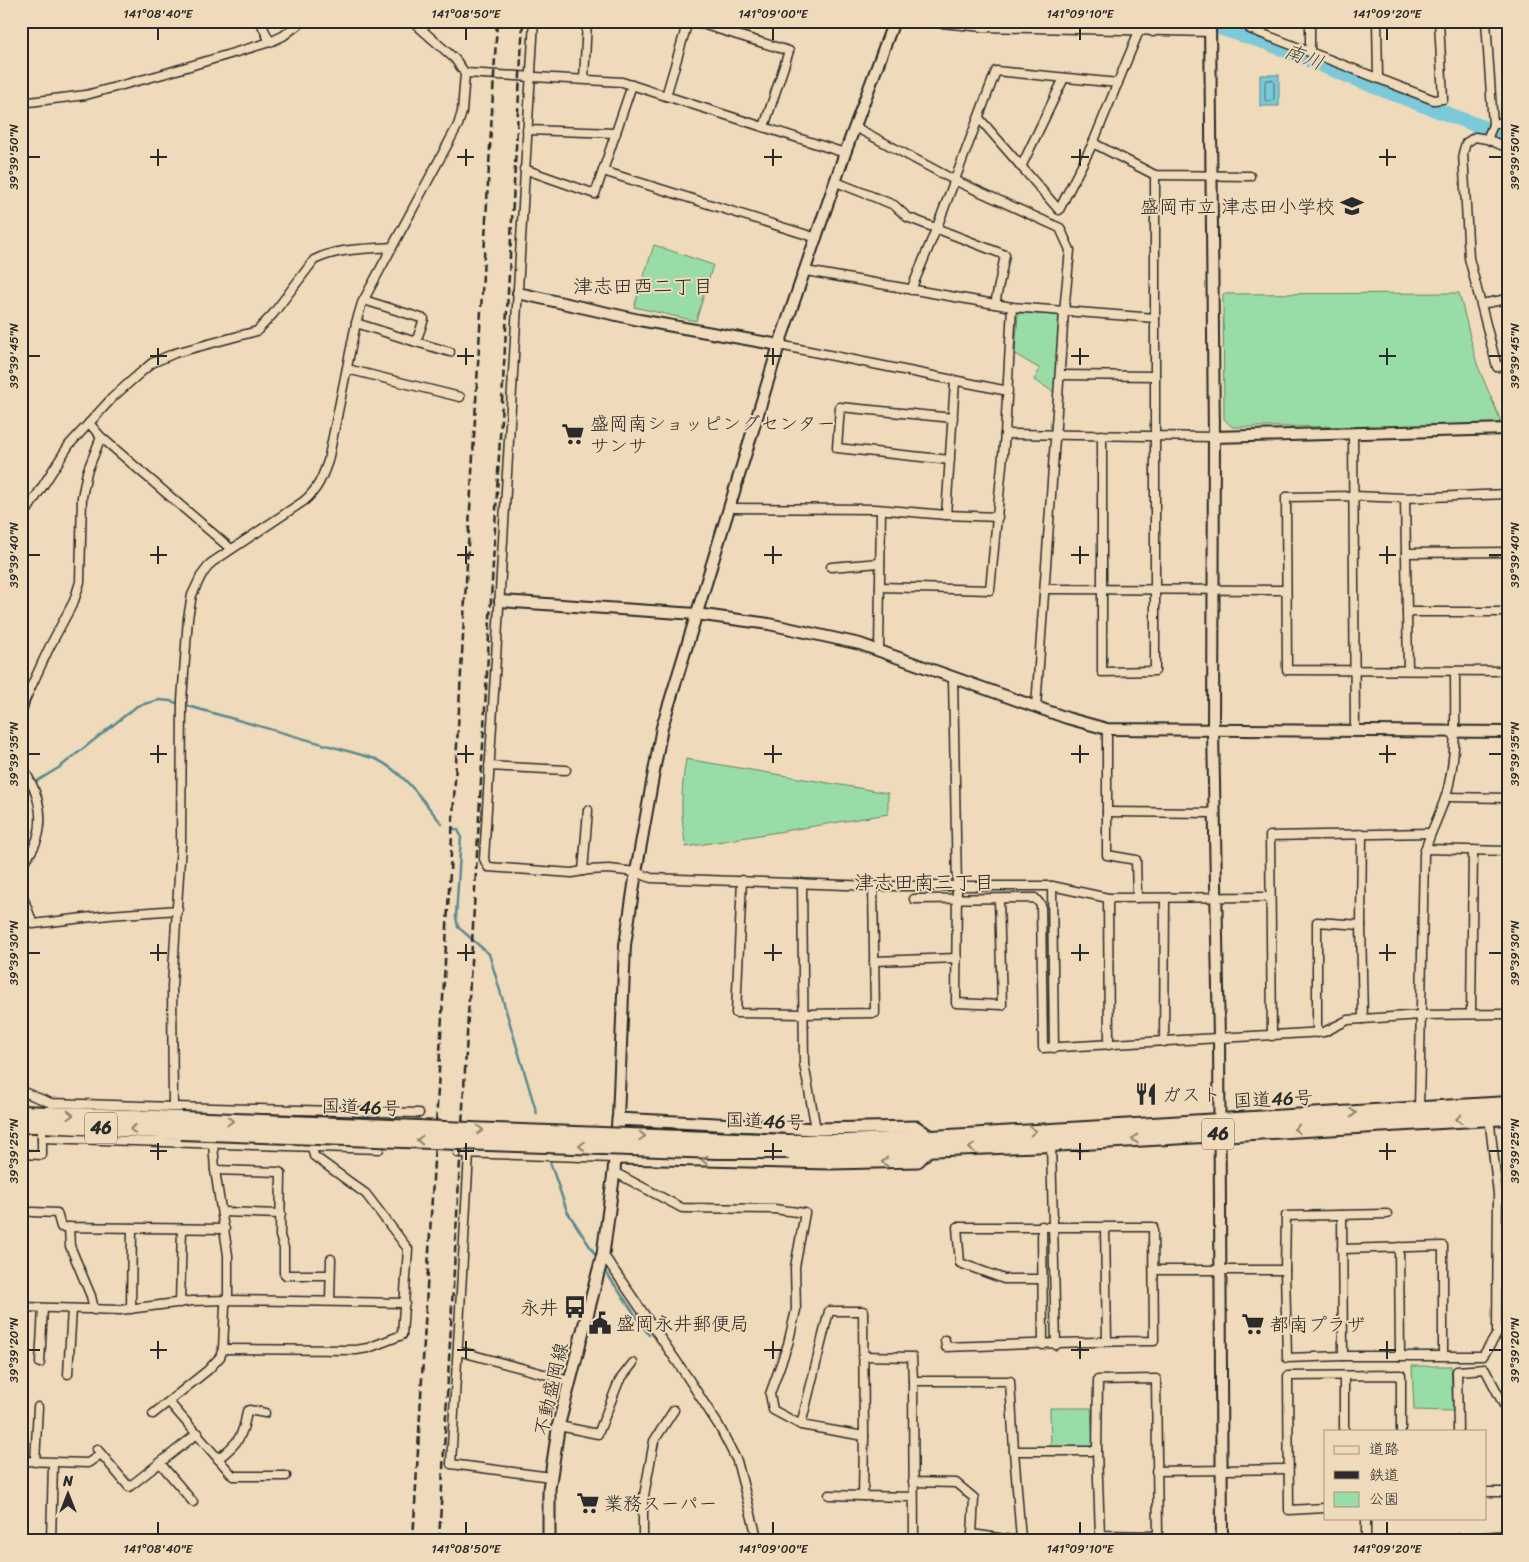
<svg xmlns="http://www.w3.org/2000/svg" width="1529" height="1562" font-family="Sriracha,'Klee One',sans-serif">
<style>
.green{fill:#9adca7;stroke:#628469}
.water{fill:#7bc9da;stroke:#5b8a94}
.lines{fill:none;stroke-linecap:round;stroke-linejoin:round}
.shore{stroke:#4b6a71;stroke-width:1}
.stream{stroke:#5b8a94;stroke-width:2.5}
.river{stroke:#7bc9da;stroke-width:15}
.minor-casing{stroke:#2b2b2b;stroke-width:11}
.tertiary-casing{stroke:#2b2b2b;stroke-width:14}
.secondary-casing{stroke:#2b2b2b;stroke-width:15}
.trunk-casing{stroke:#2b2b2b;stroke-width:18}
.minor{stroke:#efdbb9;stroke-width:8}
.tertiary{stroke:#efdbb9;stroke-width:10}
.secondary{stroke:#efdbb9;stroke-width:11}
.trunk{stroke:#efdbb9;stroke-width:14}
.rail{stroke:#2b2b2b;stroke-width:2.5;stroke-dasharray:8 4;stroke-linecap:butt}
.trunk-bridge-casing{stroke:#2b2b2b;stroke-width:18;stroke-linecap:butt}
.trunk-bridge{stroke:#efdbb9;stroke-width:14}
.oneway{stroke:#8d8372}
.ticks{fill:none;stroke:#2b2b2b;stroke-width:2}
.labels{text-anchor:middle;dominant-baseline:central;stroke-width:4;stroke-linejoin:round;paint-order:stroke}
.shield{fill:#efdbb9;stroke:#666056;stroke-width:1}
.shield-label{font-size:18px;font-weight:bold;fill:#2b2b2b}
.poi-label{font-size:19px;fill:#2b2b2b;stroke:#efdbb9;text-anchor:start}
.street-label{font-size:19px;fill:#2b2b2b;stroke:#efdbb9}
.water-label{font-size:20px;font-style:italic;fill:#3b4b4e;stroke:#efdbb9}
.neighbourhood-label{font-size:20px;fill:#2b2b2b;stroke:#efdbb9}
.neatline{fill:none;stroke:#2b2b2b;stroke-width:2}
.ticks-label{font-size:12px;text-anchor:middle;fill:#2b2b2b}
</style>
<rect width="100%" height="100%" fill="#efdbb9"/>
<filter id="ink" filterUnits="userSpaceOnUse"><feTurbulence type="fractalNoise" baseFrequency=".02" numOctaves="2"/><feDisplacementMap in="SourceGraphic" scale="10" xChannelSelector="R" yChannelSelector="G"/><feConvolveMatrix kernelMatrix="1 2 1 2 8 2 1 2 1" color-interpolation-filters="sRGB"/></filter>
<g filter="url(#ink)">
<!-- green -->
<g class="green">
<path d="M654,245L713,265L696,321L634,307Z"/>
<path d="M1459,293L1477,364L1500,419L1499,423L1456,426L1232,427L1224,419L1223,294Z"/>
<path d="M1021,313L1058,315L1060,318L1054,392L1034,380L1040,369L1015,354L1018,314Z"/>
<path d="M686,759L888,793V814L686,847C680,817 681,789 686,759Z"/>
<path d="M1451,1366L1453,1411L1414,1410L1412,1366Z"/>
<path d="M1050,1408H1091L1093,1447H1051Z"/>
</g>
<!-- water -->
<rect class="water" x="1260" y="75" width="19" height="31"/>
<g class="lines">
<!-- shore -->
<path class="shore" d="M1267,80H1272L1274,82V99L1272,101H1266L1265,99V82Z"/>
<!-- stream -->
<g class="stream">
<path d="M21,791L60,767L137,706L159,700L170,701L376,759C405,773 422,800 442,824"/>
<path d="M452,828L458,830L461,836L456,917L458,927L489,954L537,1114"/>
<path d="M550,1162L567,1211L598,1259"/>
<path d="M603,1268L649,1335"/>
</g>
<!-- river -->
<path class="river" d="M1091,21L1205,23L1268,43L1381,89L1508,137"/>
<defs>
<g id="minor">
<path d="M260,21L270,42"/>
<path d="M534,21L484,859L488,867L572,873L588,870L609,869L636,872L651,878L873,886H1052L1108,898L1270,897"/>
<path d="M692,21L789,51L764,127"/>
<path d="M920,21L983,27L1210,32"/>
<path d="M1153,21V32"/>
<path d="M1250,21V29L1434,100L1443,99L1439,21"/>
<path d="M1310,21V52"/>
<path d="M1377,21L1378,78"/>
<path d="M1486,21L1493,125L1487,139"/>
<path d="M465,73L622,82L845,153"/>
<path d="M584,79L587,21"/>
<path d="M666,96L688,21"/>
<path d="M21,103L86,95L163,74L270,42L283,36L303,21"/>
<path d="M979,118L1059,210L1093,143L1139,31"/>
<path d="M1493,125L1508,120"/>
<path d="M855,127L954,180L1060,228L1070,250L1064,312L1036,707"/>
<path d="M527,130L616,133"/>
<path d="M1093,143L1155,175L1250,176"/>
<path d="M1508,148L1487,139L1475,137L1466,143L1463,153L1469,258L1497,367L1508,365"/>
<path d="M1021,167L1064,78"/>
<path d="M524,169L595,194L632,85"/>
<path d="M603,171L817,238"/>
<path d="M836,182L894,205L907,217L1005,255L995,304"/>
<path d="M806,271L1012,307L1155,318"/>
<path d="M911,290L937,227L996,71L1118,83"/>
<path d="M364,300L424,319L416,342L450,352"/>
<path d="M1481,304L1508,299"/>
<path d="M356,323L416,342"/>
<path d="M779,345L1008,391"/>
<path d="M347,369L460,397"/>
<path d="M1060,375L1155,376"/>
<path d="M89,423L101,437L231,549"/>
<path d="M1005,434L1214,437"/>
<path d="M1353,434L1355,732"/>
<path d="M1102,435V672L1155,671V175"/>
<path d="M950,460L837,448L840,407L953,418"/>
<path d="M1508,494L1405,498L1354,496L1286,497L1287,670L1508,671"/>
<path d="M1405,498L1408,669"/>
<path d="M730,508L876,509L946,515L998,517"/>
<path d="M946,515L955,381"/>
<path d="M21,520L69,445L113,397L139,374L152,363L175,353L257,331L273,314L314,260C338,248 366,249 392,247"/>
<path d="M1406,553L1508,552"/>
<path d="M831,567L880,563"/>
<path d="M880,587L990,590L1005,434L1012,307"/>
<path d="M1045,589L1286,590"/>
<path d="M1407,612H1508"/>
<path d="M879,651L881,510"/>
<path d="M953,678L957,887L956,1003L1002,1005L999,899"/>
<path d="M21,715L25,700L49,648L74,601L80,582L82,497L87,472L101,437"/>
<path d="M1107,729V855L1136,860L1137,898"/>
<path d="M21,761C24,771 30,780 34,789C45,816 42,844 21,864"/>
<path d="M489,766L566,770"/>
<path d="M1446,797L1508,798"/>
<path d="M1107,812L1215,813"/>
<path d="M1362,834L1361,925L1363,1019"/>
<path d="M1425,849L1508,851"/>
<path d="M583,871L588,810"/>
<path d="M742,880L736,1013L803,1014L875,1013L873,886"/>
<path d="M802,883L804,1064L816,1129"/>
<path d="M1052,886L1054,1048"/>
<path d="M21,892L33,924L109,915L178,910"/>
<path d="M1108,898L1109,1045"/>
<path d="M914,899L1035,898L1041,905L1043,1048L1324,1032L1348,1020L1421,1015L1508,1014"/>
<path d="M874,961L957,958"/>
<path d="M1471,1014L1473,850"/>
<path d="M1317,1033V922L1361,925"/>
<path d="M1272,1036L1270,836L1430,833"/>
<path d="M1164,1042L1165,899"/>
<path d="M21,1091L51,1103L173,1107L172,986L181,844L182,700L188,618L192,595L201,576L211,563L304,501C318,489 322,478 328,461L356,323L362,303L458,125L462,112L465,73L455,59L412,21"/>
<path d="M173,1107L419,1113"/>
<path d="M1419,1109L1424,854C1430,830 1444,809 1449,784C1457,748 1455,709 1455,672"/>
<path d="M42,1138L379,1149"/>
<path d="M1051,1144L1056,1345"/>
<path d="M458,1153L615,1158"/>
<path d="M21,1154L42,1155V1133"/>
<path d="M469,1154L451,1464L551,1477"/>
<path d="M215,1170L279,1172L281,1173L280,1236L284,1248V1273L286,1275H330"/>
<path d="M614,1172L682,1208L774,1209L805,1213L795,1267L796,1310L788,1344L770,1394L773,1410L801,1425L864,1436L863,1496L913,1497"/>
<path d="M32,1212L57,1213L61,1227L225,1229"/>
<path d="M222,1212L281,1214"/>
<path d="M1387,1214L1286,1216L1285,1270L1287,1358L1343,1356H1483L1497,1334L1498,1194L1489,1116"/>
<path d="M1342,1215L1343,1356"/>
<path d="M1042,1226L1043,1345"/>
<path d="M69,1227L70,1246L91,1296L94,1310"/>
<path d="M1105,1228L1107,1341"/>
<path d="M1399,1247L1400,1356"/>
<path d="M1342,1249L1443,1246V1355"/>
<path d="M603,1254L686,1375L719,1426L737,1461L758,1541"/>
<path d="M1155,1270H1285"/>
<path d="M1497,1284H1508"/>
<path d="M330,1301L331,1259"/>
<path d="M180,1303L182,1229"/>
<path d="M21,1307L120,1310L192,1301L226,1300L405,1303"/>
<path d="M131,1309L132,1228"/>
<path d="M945,1340L946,1347C1016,1345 1085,1341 1154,1341L1153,1227H957L960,1263L1004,1279H1042"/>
<path d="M223,1349L356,1350L368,1348L402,1335L408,1249L366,1194L314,1156L312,1146"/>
<path d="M458,1351L570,1381"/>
<path d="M863,1356L912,1357L913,1381"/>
<path d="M40,1363L43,1308"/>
<path d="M68,1374L72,1309"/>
<path d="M1344,1376V1431"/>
<path d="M1156,1379L1158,1536L1100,1535L1097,1451L1098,1380Z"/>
<path d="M169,1402L233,1476H286"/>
<path d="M153,1414L208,1370L220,1357L223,1349L225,1306L228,1295V1255L215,1170L213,1143"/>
<path d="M801,1425L829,1311H863L864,1436"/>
<path d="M559,1426L598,1434L619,1381L633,1363"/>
<path d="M1458,1431L1457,1371L1485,1369L1508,1413"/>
<path d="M97,1449L129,1487L198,1433"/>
<path d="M218,1459C238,1443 243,1437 247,1411L249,1410L265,1413"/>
<path d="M21,1461L88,1463L101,1454"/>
<path d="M35,1462L38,1407"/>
<path d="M160,1463L193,1502"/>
<path d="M1156,1471L1288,1469"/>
<path d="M913,1482L956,1483L974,1498L972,1534"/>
<path d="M1485,1492H1508"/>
<path d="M829,1495L863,1496"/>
<path d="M1325,1508L1289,1510L1288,1376L1401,1375V1431"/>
<path d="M1366,1518V1541"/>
<path d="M51,1541L53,1463"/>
<path d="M643,1541V1501L654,1441L674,1410"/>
<path d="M914,1541L913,1381H1010L1014,1451H1097"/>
<path d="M972,1541V1534L1012,1540L1021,1539L1014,1451"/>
<path d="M1457,1541V1539L1508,1535"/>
</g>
<g id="tertiary">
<path d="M1210,21L1214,437L1213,731L1219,1039L1222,1541"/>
<path d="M518,293L639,320L779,345"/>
<path d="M1214,437L1508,429"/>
<path d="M500,601L696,614L769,624L860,644L1067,718L1107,729L1508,732"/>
<path d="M618,1119L625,945L636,872L662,727L779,345L845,153L894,21"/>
</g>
<g id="secondary">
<path d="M615,1158L831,1163L918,1161L929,1150"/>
<path d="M549,1541V1489L559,1423L603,1254L614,1172L618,1119L816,1129L916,1127L932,1138"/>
</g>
<g id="trunk">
<path d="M21,1113L181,1119"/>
<path d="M21,1125H42L181,1132"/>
<path d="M788,1142H847L932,1138L1508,1104"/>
<path d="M789,1151L844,1152L1051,1144L1508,1117"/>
</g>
</defs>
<!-- minor casing -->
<use href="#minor" class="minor-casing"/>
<!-- tertiary casing -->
<use href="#tertiary" class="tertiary-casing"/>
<!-- secondary casing -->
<use href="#secondary" class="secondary-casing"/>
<!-- trunk casing -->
<use href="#trunk" class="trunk-casing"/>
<!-- minor -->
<use href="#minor" class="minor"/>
<!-- tertiary -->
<use href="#tertiary" class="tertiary"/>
<!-- secondary -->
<use href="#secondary" class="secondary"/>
<!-- trunk -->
<use href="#trunk" class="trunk"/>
<!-- rail -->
<g class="rail">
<path d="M413,1541L497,21"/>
<path d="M439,1541L523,21"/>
</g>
<defs>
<g id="trunk-bridge">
<path d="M181,1119L788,1142"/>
<path d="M181,1132L717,1151H789"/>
</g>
</defs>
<!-- trunk-bridge casing -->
<use href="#trunk-bridge" class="trunk-bridge-casing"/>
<!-- trunk-bridge -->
<use href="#trunk-bridge" class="trunk-bridge"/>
</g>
<!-- one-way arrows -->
<defs><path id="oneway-chevron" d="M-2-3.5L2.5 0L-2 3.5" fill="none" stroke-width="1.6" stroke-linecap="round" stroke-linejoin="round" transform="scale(1.25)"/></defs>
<g class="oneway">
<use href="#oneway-chevron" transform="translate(1353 1113) rotate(-3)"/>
<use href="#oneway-chevron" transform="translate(70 1115) rotate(2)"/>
<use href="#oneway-chevron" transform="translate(1459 1119) rotate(177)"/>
<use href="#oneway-chevron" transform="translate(230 1121) rotate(2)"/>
<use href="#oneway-chevron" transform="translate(133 1129) rotate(-177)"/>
<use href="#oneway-chevron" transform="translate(1297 1129) rotate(177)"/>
<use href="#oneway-chevron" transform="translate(480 1130) rotate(2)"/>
<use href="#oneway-chevron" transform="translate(1033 1131) rotate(-3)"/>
<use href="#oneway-chevron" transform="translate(642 1136) rotate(2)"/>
<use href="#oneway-chevron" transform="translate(1135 1139) rotate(177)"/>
<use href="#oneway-chevron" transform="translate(420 1140) rotate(-178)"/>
<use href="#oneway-chevron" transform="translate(582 1146) rotate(-178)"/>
<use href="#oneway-chevron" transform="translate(972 1148) rotate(177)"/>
<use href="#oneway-chevron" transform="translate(705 1160) rotate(-179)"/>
<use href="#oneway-chevron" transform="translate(885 1162) rotate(178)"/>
</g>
</g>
<!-- ticks -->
<path class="ticks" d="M158,28V40M466,28V40M773,28V40M1080,28V40M1387,28V40M158,149V166M466,149V166M773,149V166M1080,149V166M1387,149V166M28,157H40M150,157H167M457,157H474M764,157H782M1071,157H1089M1379,157H1396M1489,157H1502M158,348V365M466,348V365M773,348V365M1080,348V365M1387,348V365M28,356H40M150,356H167M457,356H474M764,356H782M1071,356H1089M1379,356H1396M1489,356H1502M158,546V564M466,546V564M773,546V564M1080,546V564M1387,546V564M28,555H40M150,555H167M457,555H474M764,555H782M1071,555H1089M1379,555H1396M1489,555H1502M158,745V763M466,745V763M773,745V763M1080,745V763M1387,745V763M28,754H40M150,754H167M457,754H474M764,754H782M1071,754H1089M1379,754H1396M1489,754H1502M158,944V961M466,944V961M773,944V961M1080,944V961M1387,944V961M28,953H40M150,953H167M457,953H474M764,953H782M1071,953H1089M1379,953H1396M1489,953H1502M158,1143V1160M466,1143V1160M773,1143V1160M1080,1143V1160M1387,1143V1160M28,1151H40M150,1151H167M457,1151H474M764,1151H782M1071,1151H1089M1379,1151H1396M1489,1151H1502M158,1341V1359M466,1341V1359M773,1341V1359M1080,1341V1359M1387,1341V1359M28,1350H40M150,1350H167M457,1350H474M764,1350H782M1071,1350H1089M1379,1350H1396M1489,1350H1502M158,1522V1534M466,1522V1534M773,1522V1534M1080,1522V1534M1387,1522V1534"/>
<!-- icons -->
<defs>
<symbol id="school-bare" viewBox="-9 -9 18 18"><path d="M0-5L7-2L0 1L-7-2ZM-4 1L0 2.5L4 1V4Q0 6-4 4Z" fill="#2b2b2b" stroke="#efdbb9" stroke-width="2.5" paint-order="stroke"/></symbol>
<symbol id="supermarket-bare" viewBox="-9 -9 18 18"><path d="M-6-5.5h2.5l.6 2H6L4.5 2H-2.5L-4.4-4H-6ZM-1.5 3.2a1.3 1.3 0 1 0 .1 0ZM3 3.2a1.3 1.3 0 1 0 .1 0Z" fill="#2b2b2b" stroke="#efdbb9" stroke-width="2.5" paint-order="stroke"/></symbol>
<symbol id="restaurant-bare" viewBox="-9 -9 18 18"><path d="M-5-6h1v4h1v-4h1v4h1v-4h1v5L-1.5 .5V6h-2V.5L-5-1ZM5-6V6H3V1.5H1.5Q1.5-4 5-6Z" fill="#2b2b2b" stroke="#efdbb9" stroke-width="2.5" paint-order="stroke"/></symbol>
<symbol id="bus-bare" viewBox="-9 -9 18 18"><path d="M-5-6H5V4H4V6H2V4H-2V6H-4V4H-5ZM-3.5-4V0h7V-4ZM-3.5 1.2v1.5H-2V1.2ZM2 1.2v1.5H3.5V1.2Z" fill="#2b2b2b" stroke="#efdbb9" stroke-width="2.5" paint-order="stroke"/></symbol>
<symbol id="civic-bare" viewBox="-9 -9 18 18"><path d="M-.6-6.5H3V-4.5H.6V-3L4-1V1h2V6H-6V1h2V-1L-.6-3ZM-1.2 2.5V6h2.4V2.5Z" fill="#2b2b2b" stroke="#efdbb9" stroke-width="2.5" paint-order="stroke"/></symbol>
</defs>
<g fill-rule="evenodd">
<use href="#school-bare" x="1336" y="190" width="32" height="32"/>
<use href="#supermarket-bare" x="557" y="418" width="32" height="32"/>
<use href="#restaurant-bare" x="1130" y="1078" width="32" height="32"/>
<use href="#bus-bare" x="559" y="1291" width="32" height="32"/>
<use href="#civic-bare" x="584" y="1307" width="32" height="32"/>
<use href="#supermarket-bare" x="1237" y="1308" width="32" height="32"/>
<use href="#supermarket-bare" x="572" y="1487" width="32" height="32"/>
</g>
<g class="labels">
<!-- shield labels -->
<g class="shield">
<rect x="85" y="1112.5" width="32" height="31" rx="4"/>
<rect x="1202" y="1118.5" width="32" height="31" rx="4"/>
</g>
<g class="shield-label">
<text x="101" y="1128">46</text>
<text x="1218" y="1134">46</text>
</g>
<!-- poi labels -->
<g class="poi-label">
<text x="1335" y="206" text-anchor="end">盛岡市立 津志田小学校</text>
<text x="590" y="423">盛岡南ショッピングセンター<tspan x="590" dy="22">サンサ</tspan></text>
<text x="1162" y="1094">ガスト</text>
<text x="558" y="1307" text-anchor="end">永井</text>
<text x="616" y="1323">盛岡永井郵便局</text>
<text x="1270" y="1324">都南プラザ</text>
<text x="604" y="1503">業務スーパー</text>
</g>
<!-- street labels -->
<g class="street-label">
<text transform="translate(1273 1099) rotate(-3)">国道46号</text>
<text transform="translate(361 1107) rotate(2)">国道46号</text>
<text transform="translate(765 1121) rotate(2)">国道46号</text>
<text transform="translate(551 1389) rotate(-77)">不動盛岡線</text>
</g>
<!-- water labels -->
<g class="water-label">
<text transform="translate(1304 57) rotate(21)">南川</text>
</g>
<!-- neighbourhood labels -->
<g class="neighbourhood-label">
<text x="643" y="286">津志田西二丁目</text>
<text x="924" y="882">津志田南三丁目</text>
</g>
</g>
<!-- margin -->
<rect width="1529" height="1562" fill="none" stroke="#efdbb9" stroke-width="55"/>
<!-- legend -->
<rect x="1324" y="1430" width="162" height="90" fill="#efdbb9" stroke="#a19580"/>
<rect x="1334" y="1446" width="25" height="8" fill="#efdbb9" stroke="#a19580"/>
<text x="1369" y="1454" font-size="15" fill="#2b2b2b">道路</text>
<rect x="1334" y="1471" width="25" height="8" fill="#2b2b2b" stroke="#a19580"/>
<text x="1369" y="1480" font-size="15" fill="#2b2b2b">鉄道</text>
<rect x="1334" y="1492" width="25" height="15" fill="#9adca7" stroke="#a19580"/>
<text x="1369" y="1504" font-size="15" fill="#2b2b2b">公園</text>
<!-- north arrow -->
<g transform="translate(68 1494)" stroke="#efdbb9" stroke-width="4" paint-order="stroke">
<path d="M0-4L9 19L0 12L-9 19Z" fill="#2b2b2b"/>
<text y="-8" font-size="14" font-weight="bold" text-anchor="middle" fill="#2b2b2b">N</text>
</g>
<rect x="28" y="28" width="1474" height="1506" class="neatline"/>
<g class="ticks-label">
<text x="158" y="18">141°08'40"E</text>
<text x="466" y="18">141°08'50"E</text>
<text x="773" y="18">141°09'00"E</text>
<text x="1080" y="18">141°09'10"E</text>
<text x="1387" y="18">141°09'20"E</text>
<text transform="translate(14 157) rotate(-90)" y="4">39°39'50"N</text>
<text transform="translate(1515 157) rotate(-90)" y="4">39°39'50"N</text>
<text transform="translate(14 356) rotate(-90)" y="4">39°39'45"N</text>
<text transform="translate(1515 356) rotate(-90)" y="4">39°39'45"N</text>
<text transform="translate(14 555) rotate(-90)" y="4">39°39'40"N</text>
<text transform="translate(1515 555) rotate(-90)" y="4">39°39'40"N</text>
<text transform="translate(14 754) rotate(-90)" y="4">39°39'35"N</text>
<text transform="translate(1515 754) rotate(-90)" y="4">39°39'35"N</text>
<text transform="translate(14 953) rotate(-90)" y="4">39°39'30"N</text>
<text transform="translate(1515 953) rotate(-90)" y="4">39°39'30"N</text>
<text transform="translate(14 1151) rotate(-90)" y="4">39°39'25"N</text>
<text transform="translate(1515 1151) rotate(-90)" y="4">39°39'25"N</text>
<text transform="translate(14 1350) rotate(-90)" y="4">39°39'20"N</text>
<text transform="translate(1515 1350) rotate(-90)" y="4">39°39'20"N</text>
<text x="158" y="1553">141°08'40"E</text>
<text x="466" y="1553">141°08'50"E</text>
<text x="773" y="1553">141°09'00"E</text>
<text x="1080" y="1553">141°09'10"E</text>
<text x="1387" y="1553">141°09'20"E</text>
</g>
</svg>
